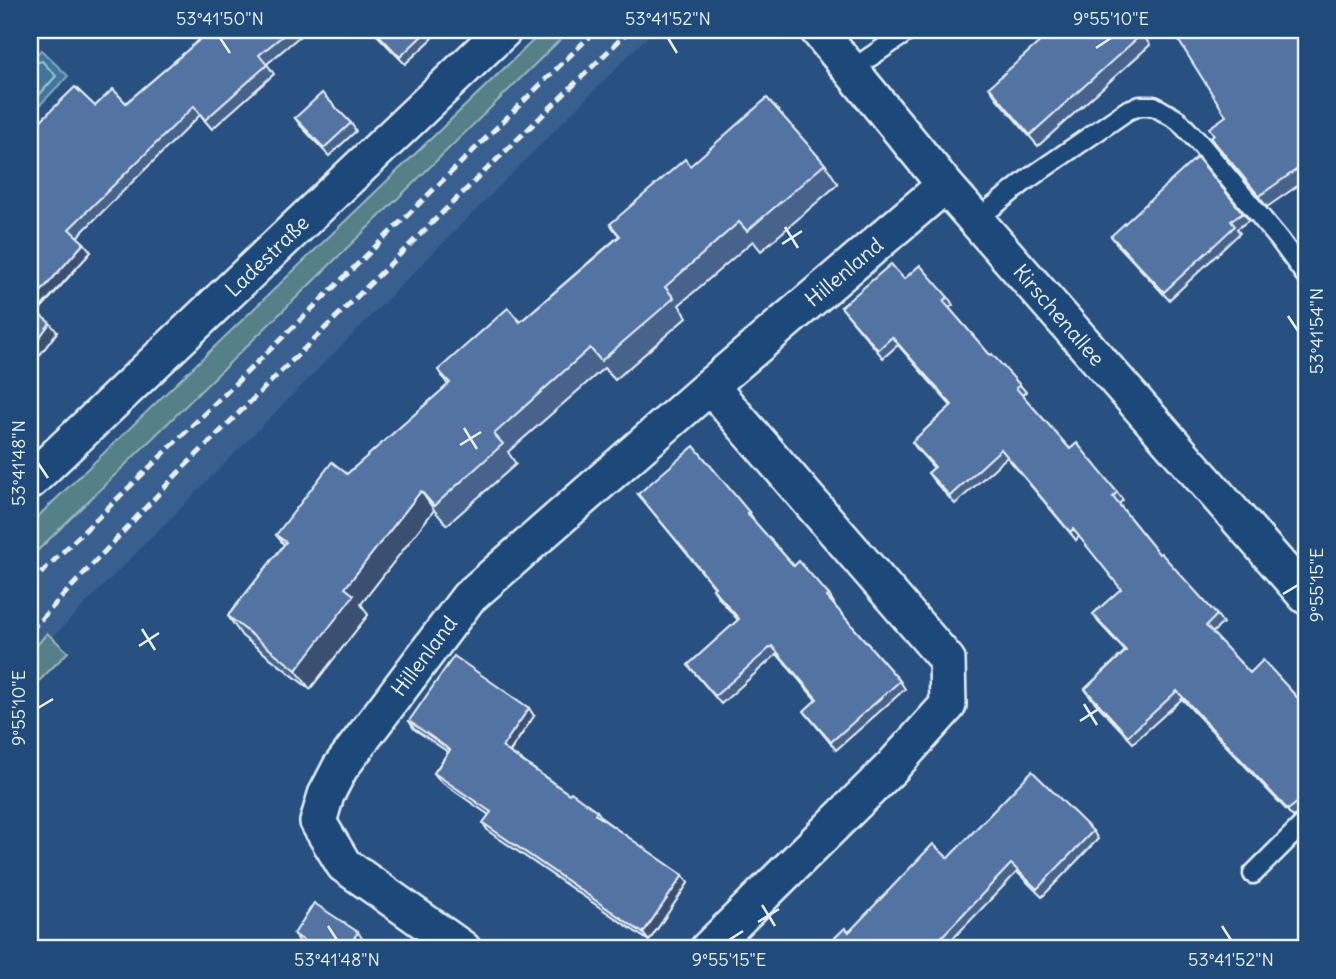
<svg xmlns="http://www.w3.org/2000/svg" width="1336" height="979" font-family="Delius,sans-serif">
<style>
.built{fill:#395e8d}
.green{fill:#558088;stroke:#9eb8c0;stroke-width:2}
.water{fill:#3f769b;stroke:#83a7c0;stroke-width:2}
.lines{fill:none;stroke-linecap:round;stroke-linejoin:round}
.shore{stroke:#a4c0d3;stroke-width:2}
.lane-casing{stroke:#e8f1f8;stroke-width:23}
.street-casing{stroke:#e8f1f8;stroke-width:40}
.lane{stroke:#1f4a7a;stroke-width:18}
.street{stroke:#1f4a7a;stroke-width:35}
.rail{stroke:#e8f1f8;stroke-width:5;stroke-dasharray:10 5;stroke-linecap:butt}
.wall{fill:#47638b;stroke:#e8f1f8;stroke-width:2}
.shaded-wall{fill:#3a5071;stroke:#e8f1f8;stroke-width:2}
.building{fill:#5373a2;stroke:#e8f1f8;stroke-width:2}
.ticks{fill:none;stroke:#e8f1f8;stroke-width:2.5}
.labels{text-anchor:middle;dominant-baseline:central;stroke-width:5;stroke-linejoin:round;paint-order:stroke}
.street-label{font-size:21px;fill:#e8f1f8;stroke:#1f4a7a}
.neatline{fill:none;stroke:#e8f1f8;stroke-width:2.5}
.ticks-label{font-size:18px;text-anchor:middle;fill:#e8f1f8}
</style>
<rect width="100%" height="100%" fill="#285181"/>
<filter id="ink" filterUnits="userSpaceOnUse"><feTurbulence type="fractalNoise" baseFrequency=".0143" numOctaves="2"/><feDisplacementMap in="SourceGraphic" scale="14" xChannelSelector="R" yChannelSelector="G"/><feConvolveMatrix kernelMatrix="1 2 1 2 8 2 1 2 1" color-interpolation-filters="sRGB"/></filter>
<g filter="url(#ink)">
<!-- built -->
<path class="built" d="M547,30H654L30,660V525Z"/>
<!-- green -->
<g class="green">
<path d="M544,30H570L30,558V524Z"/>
<path d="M47,633L68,652L30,690V654Z"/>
</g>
<!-- water -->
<path class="water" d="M41,50L68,76L30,115V61Z"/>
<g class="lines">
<!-- shore -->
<path class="shore" d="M30,65L42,61L56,76L30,105"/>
<defs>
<g id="lane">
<path d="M851,70L910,30"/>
<path d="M976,220L1028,179L1128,110L1140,106H1154L1178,120L1202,146L1279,239L1306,276"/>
<path d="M1253,874L1306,821"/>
</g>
<g id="street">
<path d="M818,30L945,185L1306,596"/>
<path d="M30,481L504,30"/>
<path d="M463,949L344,865L318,822L326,795L340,768L468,598L710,386L945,185"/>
<path d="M708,949L892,767L948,705L947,660L710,386"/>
</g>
</defs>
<!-- lane casing -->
<use href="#lane" class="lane-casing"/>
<!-- street casing -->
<use href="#street" class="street-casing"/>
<!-- lane -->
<use href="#lane" class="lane"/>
<!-- street -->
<use href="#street" class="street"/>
<!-- rail -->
<g class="rail">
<path d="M30,584L372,250L596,30"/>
<path d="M30,631L180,471L446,209L630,30"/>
</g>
</g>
<!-- wall -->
<g class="wall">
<path d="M211,30H307L267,64L274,74L212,129L200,115L77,237L84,243L91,252L37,313L57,332L30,368V131L126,103Z"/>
<path d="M372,30H426L432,39L405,64Z"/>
<path d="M1306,30V180L1267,207L1220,149L1211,138L1226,116Z"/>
<path d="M1142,34L1150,45L1038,146L997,99L989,87Z"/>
<path d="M295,118L351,123L356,131L329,156L301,126Z"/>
<path d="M825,164L838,184L761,251L753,241L679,305L687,317L615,380L604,368L508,452L516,464L447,525L434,510L361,604L368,615L310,689L242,636L228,616L284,545L276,535L347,474L448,385L438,370L520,322L619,236L610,224L690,166Z"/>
<path d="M1243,213L1249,220L1237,229L1240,233L1169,300L1117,244L1111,236Z"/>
<path d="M904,279L948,297L953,305L949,308L990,355L1020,385L1026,392L1022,395L1070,449L1117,492L1123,500L1119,504L1159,554L1217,615L1223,623L1212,633L1250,673L1306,707V810H1304L1293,817L1182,699L1133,743L1090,697L1085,689L1125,651L1098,622L1093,614L1121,589L1079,536L1076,540L1007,457L955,504L934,481L928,473L934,468L917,449L912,442L951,406L898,345L883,358L841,307Z"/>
<path d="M638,494L749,512L754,520H753L794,566L829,595L834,603L833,604L900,681L905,689L836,750L804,711L816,700L777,654L721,704L688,665L738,620L718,597L713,589L715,588Z"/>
<path d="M534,716L510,752L569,794L597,811L603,819L688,883L649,941L488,831L483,823L489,815L440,781L434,773L448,752L414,729L409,721Z"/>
<path d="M1093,831L1098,839L1042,897L1017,872L943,949H823L849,932L948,858Z"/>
<path d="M294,934L365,943L364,945L371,949H308L302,945Z"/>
</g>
<!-- shaded-wall -->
<g class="shaded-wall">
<path d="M84,243L91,252L34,315L30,308V304Z"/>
<path d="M50,323L57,332L30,368V350Z"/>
<path d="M421,491L434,510L361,604L368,615L310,689L296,670L345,588Z"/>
<path d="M1073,529L1079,536L1076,540L1070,532Z"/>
<path d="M529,708L534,716L508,754L502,747Z"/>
<path d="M683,875L688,883L649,941L643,933Z"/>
<path d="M358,932L365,943L362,948L354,938Z"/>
</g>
<!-- building -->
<g class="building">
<path d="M211,30H290L259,55L267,65L205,120L194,106L69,229L84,243L30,304V131L75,87L95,106L113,89L126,103Z"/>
<path d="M374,30H426L427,31L400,57Z"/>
<path d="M1053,30H1138L1142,34L1030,135L989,87Z"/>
<path d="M1172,30H1306V163L1259,196L1211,138L1214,135L1209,128L1226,116Z"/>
<path d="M322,93L351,123L324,148L295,118Z"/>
<path d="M767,98L825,164L747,231L739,222L665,287L674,298L601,361L590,348L494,434L503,444L434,506L421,491L345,588L354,595L296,670L228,616L286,542L276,535L332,462L347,474L450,383L438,370L508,308L520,322L620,236L610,224L685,159L690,166Z"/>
<path d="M1197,157L1243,213L1231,221L1235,226L1164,292L1111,236Z"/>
<path d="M891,264L904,279L920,265L948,297L943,301L990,355L992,354L1020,385L1016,388L1070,449L1077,443L1117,492L1113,497L1159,554L1161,553L1217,615L1206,626L1250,673L1263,660L1306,707V804L1304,803L1298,802L1288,810L1177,691L1128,736L1085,689L1126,651L1093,614L1121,589L1073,529L1070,532L1001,449L950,496L928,473L935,467L912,442L952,405L892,337L878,350L841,307Z"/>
<path d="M30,307L50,323L30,350Z"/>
<path d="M694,446L749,512L747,513L794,566L799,561L829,595L827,597L900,681L831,742L804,711L817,699L772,646L715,696L688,665L739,619L713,589L715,587L638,494Z"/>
<path d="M454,656L529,708L502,747L569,794L571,792L597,811L595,814L683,875L643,933L483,823L491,812L434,773L450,750L409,721Z"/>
<path d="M1032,771L1093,831L1037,889L1011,864L930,949H823L845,928L849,932L933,844L948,858Z"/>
<path d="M314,903L358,932L354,938L371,949H316L294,934Z"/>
</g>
</g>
<!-- ticks -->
<path class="ticks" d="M220,38L230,53M668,38L677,53M1096,48L1111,38M785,227L798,248M782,244L802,231M1288,316L1298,331M464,428L477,449M460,445L481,432M38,463L48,478M1283,594L1298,585M142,629L155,650M139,646L159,633M1084,704L1097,725M38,708L53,699M1080,721L1100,708M762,905L775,926M758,922L779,909M328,926L337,940M1222,926L1231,940M729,940L743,931"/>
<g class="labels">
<!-- street labels -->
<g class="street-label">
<text transform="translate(267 256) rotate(-44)">Ladestraße</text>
<text transform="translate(844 272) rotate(-40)">Hillenland</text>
<text transform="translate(1059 315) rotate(49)">Kirschenallee</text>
<text transform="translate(424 656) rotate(-53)">Hillenland</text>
</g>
</g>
<!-- margin -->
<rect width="1336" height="979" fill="none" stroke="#1f4a7a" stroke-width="77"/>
<rect x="38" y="38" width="1260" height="902" class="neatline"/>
<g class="ticks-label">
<text x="220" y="25">53°41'50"N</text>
<text x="668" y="25">53°41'52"N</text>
<text x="1111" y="25">9°55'10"E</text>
<text transform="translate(1317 331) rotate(-90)" y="6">53°41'54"N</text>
<text transform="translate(19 463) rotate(-90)" y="6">53°41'48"N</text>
<text transform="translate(1317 585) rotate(-90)" y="6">9°55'15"E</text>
<text transform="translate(19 708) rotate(-90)" y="6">9°55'10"E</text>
<text x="337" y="966">53°41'48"N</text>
<text x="729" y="966">9°55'15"E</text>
<text x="1231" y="966">53°41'52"N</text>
</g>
</svg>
